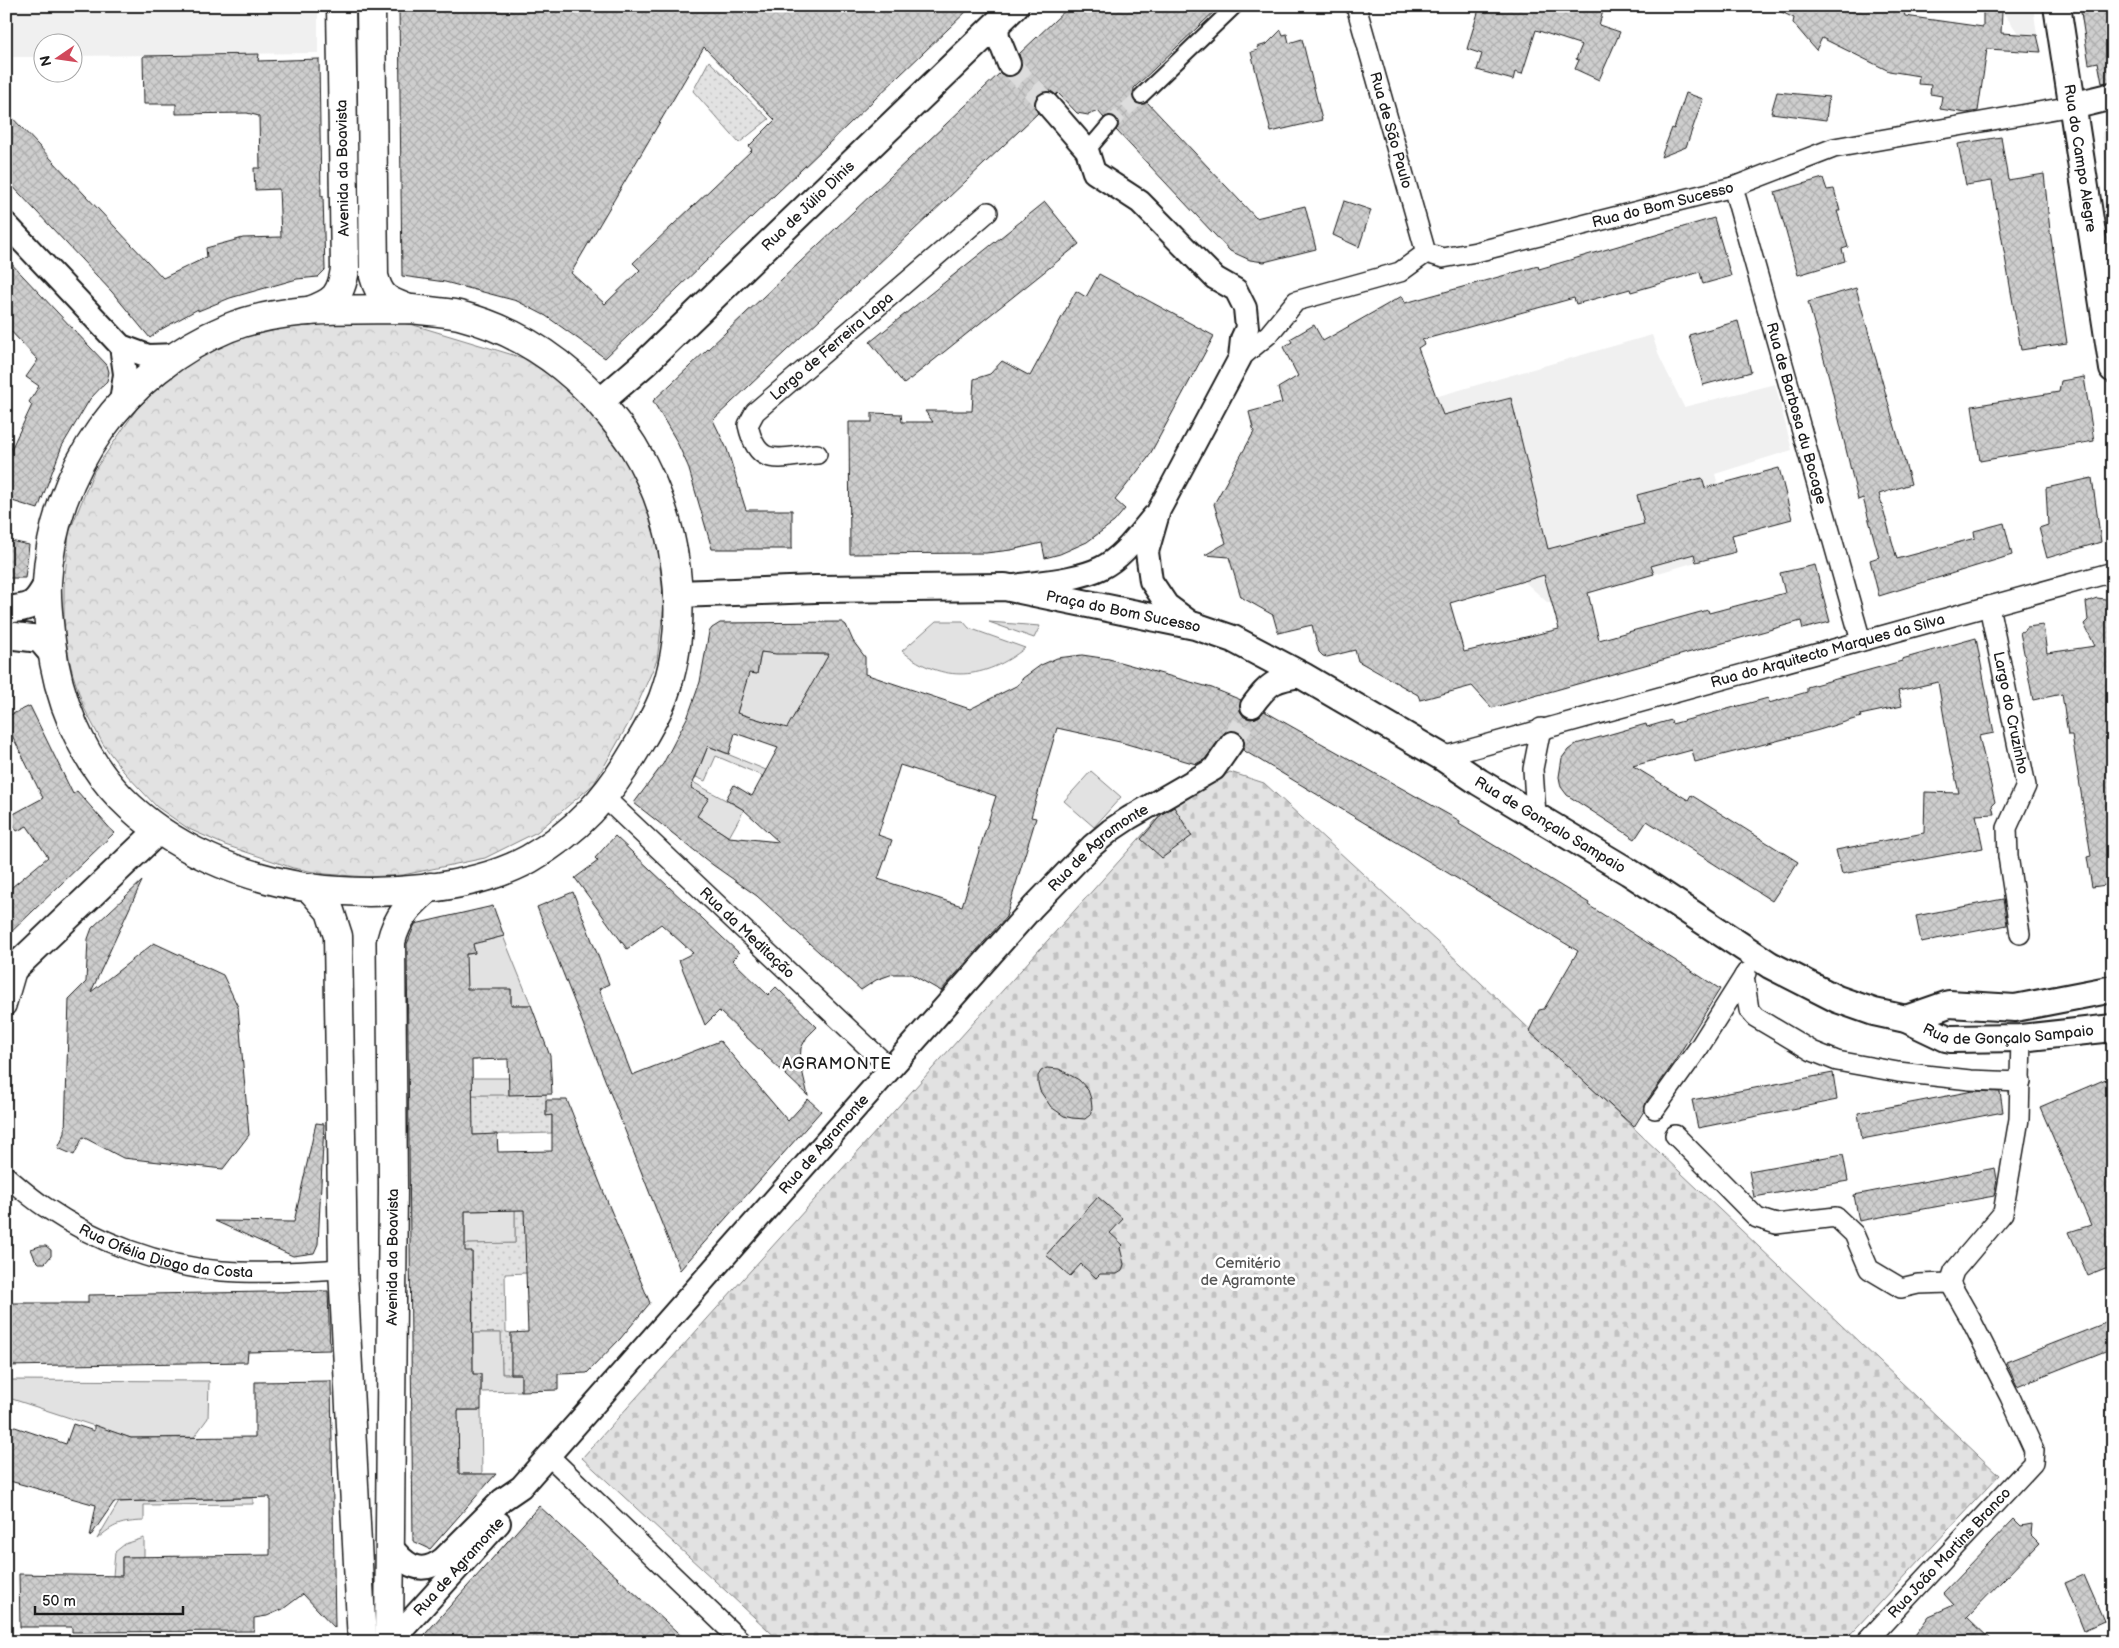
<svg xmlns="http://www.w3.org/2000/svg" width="2119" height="1648" font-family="'Balsamiq Sans',sans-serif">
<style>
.built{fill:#f0f0f0}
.grass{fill:url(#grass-dots);stroke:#7f7f7f}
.cemetery{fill:url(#cemetery-stones);stroke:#7f7f7f}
.park{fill:url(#park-crowns);stroke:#7f7f7f}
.garden{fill:#e2e2e2;stroke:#7f7f7f}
.building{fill:url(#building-cross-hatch);stroke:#1c1c1c;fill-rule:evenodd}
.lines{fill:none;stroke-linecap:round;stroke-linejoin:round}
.pedestrian-tunnel{stroke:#ddd;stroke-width:14;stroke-dasharray:14 7;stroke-linecap:butt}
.tertiary-tunnel{stroke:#ddd;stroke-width:22;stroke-dasharray:22 11;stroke-linecap:butt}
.pedestrian-casing{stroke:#1c1c1c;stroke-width:18}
.minor-casing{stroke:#1c1c1c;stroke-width:22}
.tertiary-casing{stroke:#1c1c1c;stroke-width:26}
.secondary-casing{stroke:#1c1c1c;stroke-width:30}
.primary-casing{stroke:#1c1c1c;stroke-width:31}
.pedestrian{stroke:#fff;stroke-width:14}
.minor{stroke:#fff;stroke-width:19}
.tertiary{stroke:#fff;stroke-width:22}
.secondary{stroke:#fff;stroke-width:26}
.primary{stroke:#fff;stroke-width:28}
.labels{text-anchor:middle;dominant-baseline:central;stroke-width:5;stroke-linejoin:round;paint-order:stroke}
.street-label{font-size:15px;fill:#1c1c1c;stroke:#fff}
.park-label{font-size:15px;fill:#575757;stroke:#fff}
.neighbourhood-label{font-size:16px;letter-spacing:1px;fill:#1c1c1c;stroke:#fff}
</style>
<defs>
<pattern id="grass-dots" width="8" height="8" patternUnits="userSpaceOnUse" patternTransform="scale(1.25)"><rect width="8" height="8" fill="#e2e2e2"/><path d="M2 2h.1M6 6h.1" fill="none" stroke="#c1c1c1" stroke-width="1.8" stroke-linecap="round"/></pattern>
<pattern id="cemetery-stones" width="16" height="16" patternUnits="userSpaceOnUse" patternTransform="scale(1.25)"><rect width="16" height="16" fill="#e2e2e2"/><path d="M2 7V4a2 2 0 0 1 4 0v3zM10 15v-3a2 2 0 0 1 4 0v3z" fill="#c1c1c1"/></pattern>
<pattern id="park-crowns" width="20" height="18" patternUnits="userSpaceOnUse" patternTransform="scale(1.25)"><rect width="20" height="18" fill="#e2e2e2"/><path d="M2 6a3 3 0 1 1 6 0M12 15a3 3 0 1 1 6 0" fill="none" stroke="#c1c1c1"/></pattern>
<pattern id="building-cross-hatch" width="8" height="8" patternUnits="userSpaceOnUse" patternTransform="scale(1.25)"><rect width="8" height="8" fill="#cecece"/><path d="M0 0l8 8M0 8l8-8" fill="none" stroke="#b0b0b0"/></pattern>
</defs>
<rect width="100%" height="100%" fill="#fff"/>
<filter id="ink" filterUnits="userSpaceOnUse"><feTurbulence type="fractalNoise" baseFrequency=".02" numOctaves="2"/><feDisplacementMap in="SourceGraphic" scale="10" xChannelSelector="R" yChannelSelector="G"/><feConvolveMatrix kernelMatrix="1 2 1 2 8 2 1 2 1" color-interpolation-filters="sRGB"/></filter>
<g filter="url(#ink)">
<!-- built -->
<g class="built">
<path d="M6,6H318V53L73,56L72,42H42V57H6Z"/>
<path d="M1996,6H2033L2037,35L2018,33L2005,15Z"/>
<path d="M2111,117H2113V217L2102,133Z"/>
<path d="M1652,335L1660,358L1684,407L1775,384L1792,450L1715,474L1727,516L1696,562L1552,604L1547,602L1525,582L1512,565L1486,516L1435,397Z"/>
</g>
<!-- grass -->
<g class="grass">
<path d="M709,61L769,119L739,143L693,91Z"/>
<path d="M546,1094V1115H552V1133L470,1135L472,1095Z"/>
<path d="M574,1209L526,1273L505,1274L506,1332L511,1333V1374H502L501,1333H462L473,1328V1297L462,1283H473L472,1252L462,1251V1244L515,1243V1210Z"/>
</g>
<!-- cemetery -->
<path class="cemetery" d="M1230,772L1264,783L1461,964L1999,1475L1844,1642H781L582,1458L1165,810Z"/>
<!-- park -->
<path class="park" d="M319,320L407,323L523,358L552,377L578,398L603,426L631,466L657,535L664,605L657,660L631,719L594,784L537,832L485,858L403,875L367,877L325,874L293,868L261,857L225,845L189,829L157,807L124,772L103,744L84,708L72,672L64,632V586L69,533L94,471L136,410L160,385L204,343Z"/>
<!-- garden -->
<g class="garden">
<path d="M936,621H963L969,628L1025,648C985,680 943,684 902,651Z"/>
<path d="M989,622L1040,626L1034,638Z"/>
<path d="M761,652L829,655L789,729L737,713L743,693L734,690L740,671L757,674Z"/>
<path d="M708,746L766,770L763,776L716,756L705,781L696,777Z"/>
<path d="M1091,771L1121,797L1094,827L1064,801Z"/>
<path d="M689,780L744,810L729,837L697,816L686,785Z"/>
<path d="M478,931L481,942L503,936L531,1005H511V989L477,1053V1060H460L467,1004L458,956L475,953L470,933Z"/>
<rect x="472" y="1078" width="37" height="17"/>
<path d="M515,1210V1243L465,1244V1211Z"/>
<path d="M473,1333H501L502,1374H521V1391L481,1392V1375L473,1374Z"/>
<path d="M6,1380L209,1381L208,1418L194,1437L131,1438L6,1397Z"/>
<path d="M481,1410L482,1474H459L450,1411Z"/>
<path d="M253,1498V1504L144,1505V1521C121,1522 114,1524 97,1539L119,1502Z"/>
<path d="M144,1538V1557H122V1576H113L115,1552L125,1544Z"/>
</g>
<!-- building -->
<g class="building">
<path d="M399,6H972L605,358L546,316L517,301L445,282L402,276ZM704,47L775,120L749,146L752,150L633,263L640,270L605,304L571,273Z"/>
<path d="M1070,6H1220L1134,88L1133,99L1139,104L1147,102L1256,218L1305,206L1316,249L1264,262L1250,260L1230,251L1116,130L1119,125L1115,117L1111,115L1104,118L1098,111L1088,115L1077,113L1058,93L1056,95L1051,91H1045L1039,94L1035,99L1034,106L1038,113L713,420L727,449L746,510H792V549H712L688,466L676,440L653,401L1000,73L1008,77L1014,76L1019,72L1022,65L1019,54Z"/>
<path d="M1480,6H1588L1603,11L1599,25L1620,32L1599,80L1575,69L1579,60L1576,59L1582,45L1536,30L1522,74L1515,72L1513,80L1477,70L1482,54L1467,49Z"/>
<path d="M1769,6H1887L1904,12L1905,16L1983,27V6H1996L2002,12L2001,33L2037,35L2041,52L1987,49L1978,111L1966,113L1940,109L1942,96L1930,94L1931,85L1918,84L1919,76L1889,71L1822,38L1816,50L1793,23L1794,18Z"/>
<path d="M2080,6H2113V81L2102,83L2098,62L2089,64Z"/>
<path d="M1281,30L1283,35L1287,34L1289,43L1302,39L1322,120L1271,132L1251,52L1258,50L1257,47L1267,44Z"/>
<path d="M259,54L258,61L319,59L321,196H323L325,270L318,277L297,279L230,298L198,311V309L160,330L150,338L112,292L6,179V111L163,278L207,257L206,248L243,238L281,237L279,189L255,190L254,168H260L259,116L247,113L176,114V104H144L143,56Z"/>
<path d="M1777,92L1829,97L1826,120L1771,113Z"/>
<path d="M1686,93L1703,99L1686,147L1661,157L1672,128L1674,129Z"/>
<path d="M2001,137L2008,180L2044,174L2050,231L2067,343L2021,350L1992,181L1966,185L1958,144Z"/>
<path d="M1823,178L1827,190L1834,189L1840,211H1837L1848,247L1842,249L1845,261L1798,275L1775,192Z"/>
<path d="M1344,201L1371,210L1359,247L1333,235Z"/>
<path d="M1045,202L1079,244L904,384L870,342Z"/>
<path d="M1714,218L1731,276L1703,284L1700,272L1631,292L1630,289L1576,304L1574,298L1422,340L1424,344L1418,348L1443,415L1511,398L1548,549L1644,524L1637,495L1702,478L1705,488L1779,468L1792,519L1732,535L1736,552L1696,562L1694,554L1651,566L1654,574L1588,593L1599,640L1708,610L1709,613L1785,593L1780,573L1815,565L1830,622L1803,629L1801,621L1492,708L1472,686L1420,700L1418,695L1358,661L1355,650L1327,657L1323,656L1319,652L1312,625L1278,633L1273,615L1241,597L1229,557L1205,555L1226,543L1214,504L1254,432L1249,412L1282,403L1278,388L1298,376L1283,347L1292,342L1290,339L1314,325L1323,341L1402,296L1405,303L1538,266L1539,269ZM1544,575L1559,629L1464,652L1450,603Z"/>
<path d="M6,258L107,365L109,372L107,381L90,399L62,446L38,509L6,499V460L32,405L29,402L39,386L26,377L38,360L6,326Z"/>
<path d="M1099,274L1214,336L1148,458L1115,500L1125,509L1114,522L1087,542L1060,554L1045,558L1042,543L1011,550L986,553L850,554L849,422H872V413L901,414L902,422H933L925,411H972L974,379L990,374L1002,361L1030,376L1076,291L1086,297Z"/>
<path d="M1856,288L1911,484L1879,494L1897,559L1975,538L1974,531L2004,523L2012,555L1879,596L1870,560L1879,557L1863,498L1858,500L1829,377L1808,302Z"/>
<path d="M1738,321L1751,372L1703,385L1689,335Z"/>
<path d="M2084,377L2094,441L1980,461L1972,406L2059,392L2061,381Z"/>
<path d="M2092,478L2101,542L2047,558L2039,528L2048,525L2046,488Z"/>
<path d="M6,540L29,545L25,578H6Z"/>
<path d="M2097,598L2105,599L2113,603V884L2092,887L2087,857L2091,856L2072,735H2068L2062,694L2033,700L2020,632L2025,631L2027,627L2043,625L2047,653L2095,646L2084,624L2088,620L2086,602Z"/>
<path d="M842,622L846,625L853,641L865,657V674L970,709L1018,685L1023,678L1041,665L1057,658L1082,655L1109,659L1212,688L1241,700L1240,711L1244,717L1251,719L1257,718L1264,711L1460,821L1459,824L1589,903L1588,905L1720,989L1673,1064L1646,1102L1644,1111L1634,1127L1529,1031L1539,1010L1544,1009L1578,951L1243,750L1244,738L1239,732L1233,730L1226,731L1205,759L1196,764L1120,742L1057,728L1031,817L1036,818L1006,917L941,991L911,974H893L876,980L861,990L757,896L713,865L634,803L663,764L688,716L700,682L709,632L712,628L720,623ZM761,652L776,654H829L787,728L737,713L749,673L757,674ZM735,733L778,748L752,796L734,785L726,799L744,810L779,842L729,837L697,816L709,798L691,788L708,746L729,754ZM900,765L996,796L962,906L878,879L892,840L878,835Z"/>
<path d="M1976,638L1994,733L1979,736L1995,802L1992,805L1994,814L1976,815L1983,848L1842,874L1836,850L1924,833L1925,792L1959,793L1950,753L1938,682L1898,691L1902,706L1860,715L1861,717L1819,730L1695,762L1692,750L1633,766L1688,800L1691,795L1798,862L1772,901L1647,821L1635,839L1567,795L1561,787L1559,777L1562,758L1568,750L1576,744L1646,724L1647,727L1671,720L1672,724L1768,698L1769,703L1807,692V687L1902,661V659Z"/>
<path d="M30,706L73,794L77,791L114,833L6,937V892L48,857L27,826L17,831L8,817L43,798L6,723V717Z"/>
<path d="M1174,807L1192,836L1162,858L1141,839L1162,814Z"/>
<path d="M615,836L739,953L732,960L768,995L776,987L817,1027L807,1037L801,1048L800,1061L808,1096L719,1011L705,1025L679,960L693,953L661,924L627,949L575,878L598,861L595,858Z"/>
<path d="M142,881L91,992L154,943L223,975L238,1007L249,1135L223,1169L123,1158L83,1137L74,1155L58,1148L65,1133L69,999L86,982L88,939L92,928Z"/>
<path d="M573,892L609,984L599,989L632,1075L720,1041L788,1121L808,1099L821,1111L680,1270L537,907Z"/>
<path d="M2003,899L2007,925L1921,942L1916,916Z"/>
<path d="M493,906L504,936L473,944L475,953L466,954L467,989H511V1005H531L550,1056L552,1094L509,1095L508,1059L472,1060L473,1135L497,1134L498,1152L552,1151V1115L546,1116V1100H567L610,1208L650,1303L620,1339L587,1373L558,1374V1390L521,1391V1374H511V1333L528,1332L524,1210L465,1211V1251H472L473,1374H481V1410H458L459,1474H496L430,1549L413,1541L407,944L415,924Z"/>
<path d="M1047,1068L1059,1069L1079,1080L1088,1090L1091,1099L1092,1108L1090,1115L1085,1119L1072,1118L1064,1116L1051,1107L1040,1091L1038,1083V1076L1041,1071Z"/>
<path d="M1833,1073L1837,1100L1698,1128L1692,1100Z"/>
<path d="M2113,1076V1266L2088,1276L2069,1232L2091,1225L2040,1107Z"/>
<path d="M1973,1091L2000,1092L2003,1112L1862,1139L1858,1113Z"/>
<path d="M316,1123L324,1124L318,1244L314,1253L293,1256L215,1221L294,1222Z"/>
<path d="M1843,1154L1848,1181L1754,1197L1749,1171Z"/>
<path d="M1995,1168L1997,1179L1994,1196L1859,1221L1854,1195Z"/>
<path d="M1098,1197L1123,1219L1110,1233L1123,1245L1120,1248L1124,1264L1122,1271L1117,1274H1100L1096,1278L1081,1264L1070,1276L1046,1255Z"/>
<path d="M40,1246H46L51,1250V1256L45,1263H39L35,1259L31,1249Z"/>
<path d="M328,1291L330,1350L248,1352L247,1362L6,1366V1303H88V1295Z"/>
<path d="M2113,1320V1348L2017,1386L2006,1362Z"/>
<path d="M331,1381L335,1628L303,1594L283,1609L267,1616L254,1618V1631L72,1632V1627H20L19,1574L122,1576V1557L270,1555V1497L114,1502L90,1537L96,1505L6,1480V1424L66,1444L73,1424L94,1431V1425L131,1438L255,1437V1382Z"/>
<path d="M539,1506L688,1642H418Z"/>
<path d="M2014,1519L2021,1526L2032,1524L2031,1535L2039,1543L1967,1617L1993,1642H1910L1929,1616L1954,1605L1943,1593Z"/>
<path d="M2084,1575L2104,1621L2084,1630L2065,1583Z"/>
</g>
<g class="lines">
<!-- pedestrian-tunnel -->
<path class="pedestrian-tunnel" d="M1110,124L1141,96"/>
<!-- tertiary-tunnel -->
<g class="tertiary-tunnel">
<path d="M1009,64L1047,104"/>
<path d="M1232,743L1252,706"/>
</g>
<defs>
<g id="pedestrian">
<path d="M1141,96L1235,6"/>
<path d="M1093,144L1110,124"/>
</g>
<g id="minor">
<path id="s1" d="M1356,6L1426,253"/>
<path id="s2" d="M1733,187L1861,641"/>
<path id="s3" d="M1426,253L1443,258L1476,252L1733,187L1834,148L2072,106"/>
<path d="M1240,358L1269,334L1296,301L1400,272L1426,253"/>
<path id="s4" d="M817,454C779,457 758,470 748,425L755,412L988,212"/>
<path id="s5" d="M1989,606L2026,786L2007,828L2008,856L2020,934"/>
<path id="s6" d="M1442,757L2113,572"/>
<path id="s7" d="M605,798L890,1068"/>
<path d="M1536,815L1533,769L1541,728"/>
<path d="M1744,976L1749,1010L1755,1017L1812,1051L1837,1061L1898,1072L1970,1080L2021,1082"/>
<path d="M6,1006L18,965"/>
<path d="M1655,1109L1700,1046L1746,973"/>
<path d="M1675,1135L1757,1218L1776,1224L1836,1217L1854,1234L1869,1269L1901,1288L1918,1284L1950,1283"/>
<path id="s8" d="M6,1176C19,1187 31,1198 45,1207C97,1242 159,1266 222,1271C262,1274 303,1271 343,1269"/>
<path d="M549,1456L742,1642"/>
<path id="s9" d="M1866,1642L2033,1463L2034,1450L2010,1397L1971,1320L1950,1283L1954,1271L2003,1213L2019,1119L2021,1038"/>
</g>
<g id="tertiary">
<path d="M997,24L998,37L1009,64"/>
<path d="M1047,104L1087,150L1094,172L1140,202L1215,278L1236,290L1245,308L1247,328L1242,339L1240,358L1159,510L1147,552L1151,581L1167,605L1194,625"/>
<path d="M6,224L121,346L148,356L178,355"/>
<path d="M121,402L125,374L121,346"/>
<path d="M1014,586C1040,582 1077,580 1101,568C1122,558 1138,535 1153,517"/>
<path d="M1252,706C1269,683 1274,679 1303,676"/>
<path id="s10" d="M389,1544C405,1565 420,1577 443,1559L502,1500L521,1487L1033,907L1092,846L1111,830L1129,818L1214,769L1232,743"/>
<path d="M391,1642L499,1523"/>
</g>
<g id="secondary">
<path id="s11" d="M2057,6L2113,369"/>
<path d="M2072,106L2113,96"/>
<path id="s12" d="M600,402L644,364L1015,6"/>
<path id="s13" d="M677,594L816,589L1005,587L1195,626L1233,639L1303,676L1442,757L1479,782L1629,872L1770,965L1837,999L1874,1012L1906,1019L1946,1038L1951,1039L2021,1038L2113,1028"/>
<path d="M6,610C31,607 35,607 47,584"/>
<path d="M6,635L40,639L52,653"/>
<path d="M6,976L158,831"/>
<path d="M1906,1019L1949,1004L2015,1008L2113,989"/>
</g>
<g id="primary">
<path d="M371,6L374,276C380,299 388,301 409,309"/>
<path d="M411,309C427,311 443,312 459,315C520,331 570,365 610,415C618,425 626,435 633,446C677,518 693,617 663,698C656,716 646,732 636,749C608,797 578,831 529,859C471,891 376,897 311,888C242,878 170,848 121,798C81,757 57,697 51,641C49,622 46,602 47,583C52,471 125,370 228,328C286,305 350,310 411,309Z"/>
<path d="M309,311C334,302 341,296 345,269L341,6"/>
<path d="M310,888L330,911L338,936L343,1269L362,1642"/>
<path id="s14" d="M389,1642L393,1187L391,942C397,917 410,903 430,887"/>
</g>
</defs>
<!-- pedestrian casing -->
<use href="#pedestrian" class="pedestrian-casing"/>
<!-- minor casing -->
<use href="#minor" class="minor-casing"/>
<!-- tertiary casing -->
<use href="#tertiary" class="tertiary-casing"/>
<!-- secondary casing -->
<use href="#secondary" class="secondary-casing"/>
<!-- primary casing -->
<use href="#primary" class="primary-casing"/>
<!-- pedestrian -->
<use href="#pedestrian" class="pedestrian"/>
<!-- minor -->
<use href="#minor" class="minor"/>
<!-- tertiary -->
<use href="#tertiary" class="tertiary"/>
<!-- secondary -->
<use href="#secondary" class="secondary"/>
<!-- primary -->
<use href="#primary" class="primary"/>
</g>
</g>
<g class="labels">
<!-- street labels -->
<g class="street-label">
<text stroke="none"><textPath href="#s1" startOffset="129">Rua de São Paulo</textPath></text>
<text stroke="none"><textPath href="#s11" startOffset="154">Rua do Campo Alegre</textPath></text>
<text transform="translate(343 168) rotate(-91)">Avenida da Boavista</text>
<text stroke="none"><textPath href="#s3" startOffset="244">Rua do Bom Sucesso</textPath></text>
<text stroke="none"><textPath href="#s12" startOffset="286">Rua de Júlio Dinis</textPath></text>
<text stroke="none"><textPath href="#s4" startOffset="204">Largo de Ferreira Lapa</textPath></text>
<text stroke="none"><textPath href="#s2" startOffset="235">Rua de Barbosa du Bocage</textPath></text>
<text stroke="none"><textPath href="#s13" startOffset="449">Praça do Bom Sucesso</textPath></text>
<text stroke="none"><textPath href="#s6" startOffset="400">Rua do Arquitecto Marques da Silva</textPath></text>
<text stroke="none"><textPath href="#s5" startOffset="109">Largo do Cruzinho</textPath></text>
<text stroke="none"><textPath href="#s13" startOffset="930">Rua de Gonçalo Sampaio</textPath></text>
<text stroke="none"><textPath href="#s10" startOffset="1034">Rua de Agramonte</textPath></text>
<text stroke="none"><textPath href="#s7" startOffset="196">Rua da Meditação</textPath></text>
<text stroke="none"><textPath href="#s13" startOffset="1444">Rua de Gonçalo Sampaio</textPath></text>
<text stroke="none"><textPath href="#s10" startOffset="629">Rua de Agramonte</textPath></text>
<text stroke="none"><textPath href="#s8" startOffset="181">Rua Ofélia Diogo da Costa</textPath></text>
<text stroke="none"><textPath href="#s14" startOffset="385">Avenida da Boavista</textPath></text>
<text stroke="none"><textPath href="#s9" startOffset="122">Rua João Martins Branco</textPath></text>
<text transform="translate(459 1567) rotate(-48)">Rua de Agramonte</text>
</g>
<!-- park labels -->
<g class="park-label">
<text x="1248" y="1263">Cemitério<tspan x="1248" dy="17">de Agramonte</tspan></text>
</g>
<!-- neighbourhood labels -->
<g class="neighbourhood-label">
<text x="837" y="1064">AGRAMONTE</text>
</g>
</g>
<!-- margin -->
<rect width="2119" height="1648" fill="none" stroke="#fff" stroke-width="25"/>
<rect x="12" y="12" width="2094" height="1623" fill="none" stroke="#1c1c1c" stroke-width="2" filter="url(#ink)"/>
<!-- north arrow -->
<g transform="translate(58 58) rotate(257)"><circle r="24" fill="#ffffff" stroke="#a4a4a4"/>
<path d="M0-4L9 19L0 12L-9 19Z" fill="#d1495b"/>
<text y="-8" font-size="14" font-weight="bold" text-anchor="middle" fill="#1c1c1c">N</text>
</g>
<!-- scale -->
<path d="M35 1606v8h148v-8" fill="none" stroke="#1c1c1c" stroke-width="2.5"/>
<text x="42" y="1606" font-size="15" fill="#1c1c1c" stroke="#ffffff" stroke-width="4" paint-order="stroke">50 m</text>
</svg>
